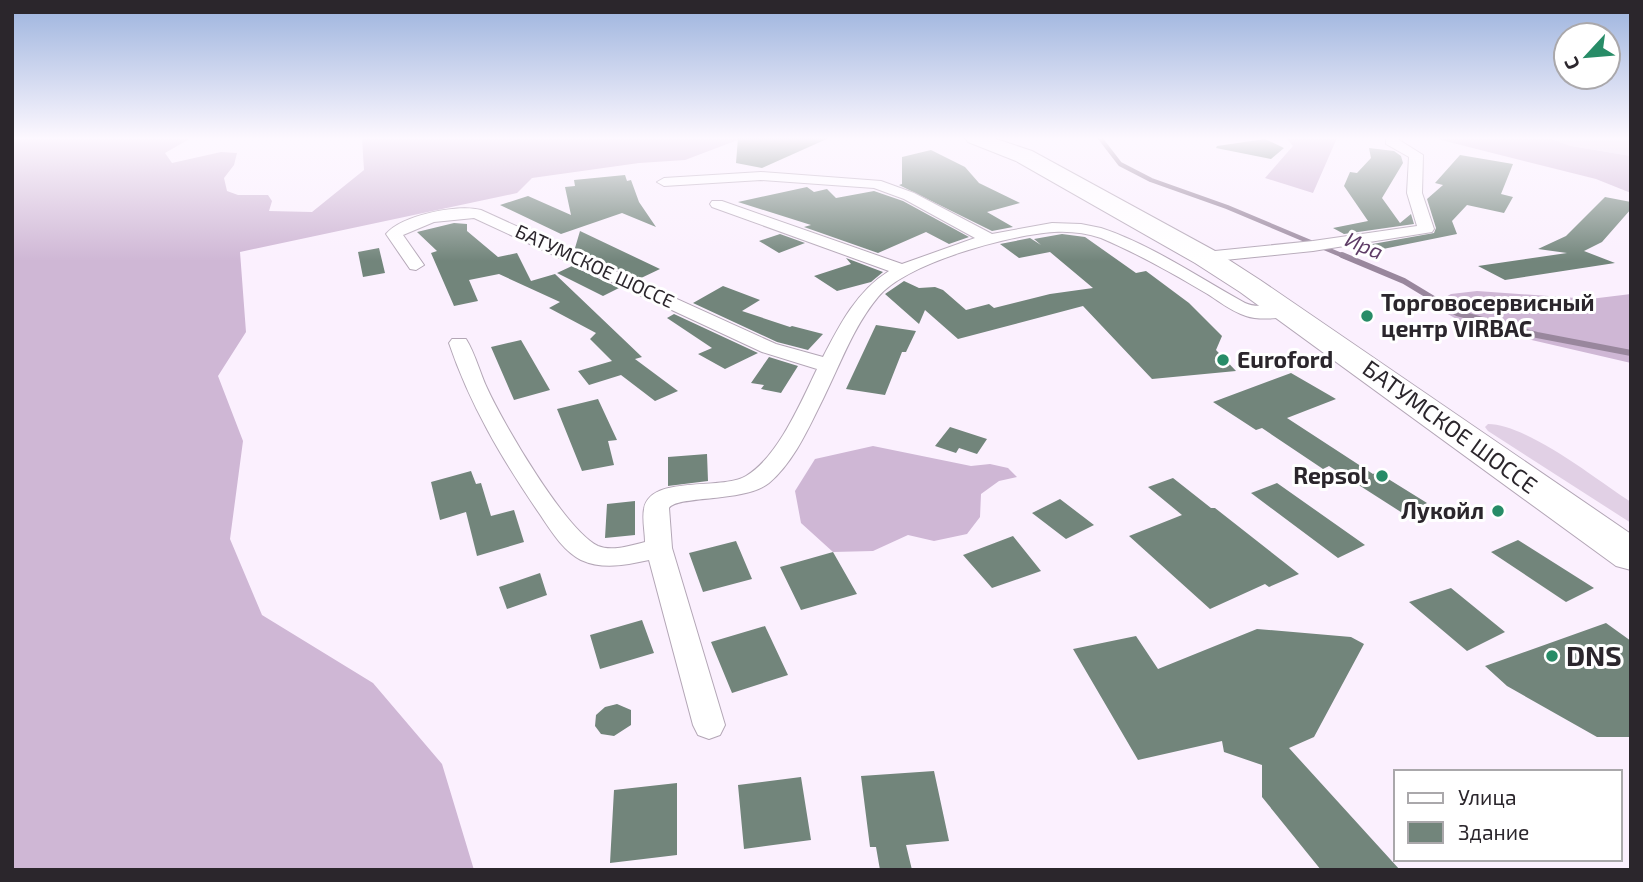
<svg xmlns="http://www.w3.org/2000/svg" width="1643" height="882" viewBox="0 0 1643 882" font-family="'Exo 2',sans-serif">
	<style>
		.green { fill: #e1d0e5 }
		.forest { fill: #cfb7d5 }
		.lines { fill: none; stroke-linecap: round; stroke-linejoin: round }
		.stream-far1 { stroke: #99879d; stroke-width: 4.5 }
		.stream { stroke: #99879d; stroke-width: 6 }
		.building { fill: #72857b }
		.minor-casing { stroke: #b3a6b6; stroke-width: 2 }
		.trunk-casing { stroke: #b3a6b6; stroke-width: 2 }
		.minor { fill: #fff; fill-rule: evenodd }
		.trunk { fill: #fff; fill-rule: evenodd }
		.poi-dot { fill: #278c67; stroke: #fff; stroke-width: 2.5 }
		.labels { text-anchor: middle; stroke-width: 6; stroke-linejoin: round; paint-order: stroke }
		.far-street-label { font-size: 19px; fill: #2b262c; stroke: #fff }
		.far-water-label { font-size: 21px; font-style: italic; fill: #5e3c66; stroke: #fff }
		.poi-label { font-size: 23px; font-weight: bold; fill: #2b262c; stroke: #fff; text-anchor: start }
		.street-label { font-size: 23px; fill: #2b262c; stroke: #fff }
		.near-poi-label { font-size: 28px; font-weight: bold; fill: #2b262c; stroke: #fff; text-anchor: start }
	</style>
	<rect width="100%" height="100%" fill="#fbf0fe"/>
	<path class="green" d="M1548,138H1631V156L1571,146Z
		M1488,424C1527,424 1597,480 1631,502V523L1488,431L1485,427Z"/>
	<path class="forest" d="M12,138H191L165,153L172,163L221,152L237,153L234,165L224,178L227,191L238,195H268L272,201L269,211L312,212L364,170L362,138H743L685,160L639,163L532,178L517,193L240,252L246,332L218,376L243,441L230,539L262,615L373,683L442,764L474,870H12Z
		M1286,138H1337L1313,193L1265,178L1293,146Z
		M1433,138H1548L1571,146L1631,156V193L1596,179Z
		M1477,291L1590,299L1631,294V363L1467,325L1432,305L1451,294Z
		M873,446L971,466L990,464L1008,468L1017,477L999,481L981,494L980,517L967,534L934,541L908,535L873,551L833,552L801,523L795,491L815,459Z"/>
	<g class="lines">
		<path class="stream-far1" d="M1100,138L1120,164L1151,180L1227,207L1346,257"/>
		<path class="stream" d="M1342,255L1404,281L1457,313L1537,335L1631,353"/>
	</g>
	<path class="building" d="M738,138H829L762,168L736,163Z
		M1265,139L1284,148L1271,159L1216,148L1217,146Z
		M1369,148L1394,151L1401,156L1403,163L1382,198L1400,223L1411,214L1414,224L1344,234L1333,228L1368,221L1344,186L1350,172L1357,173L1371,158Z
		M931,150L965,167L979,183L1020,203L987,212L1013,227L992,231L899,185L902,184V157Z
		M1460,155L1513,164L1501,194L1513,197L1504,213L1467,205L1452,221L1457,234L1378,250L1367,245L1434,233L1436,228L1427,199L1443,185L1435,183Z
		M625,175L627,181L631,180L639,202L656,227L622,213L561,234L500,205L528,196L571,215L565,187L575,186L574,180Z
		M807,187L814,192L827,189L836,198L874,191L903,201L969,237L949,244L926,232L878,253L804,227L811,225L738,202Z
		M1605,197L1631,202V209L1602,242L1584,251L1615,263L1505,280L1478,266L1567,253L1538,249L1566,236Z
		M454,223L467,224V231L498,257L517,253L531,281L555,274L642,357L635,359L678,391L655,401L621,375L589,385L578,371L612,361L590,339L596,333L549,308L560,302L499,274L469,280L478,301L454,306L431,253L437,251L417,232Z
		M580,231L660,269L639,279L591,257L575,248Z
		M780,234L805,243L779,253L759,241Z
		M1062,234L1085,237L1136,273L1146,271L1189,303L1222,336L1216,350L1236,371L1152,379L1083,306L958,339L925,310L919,324L885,294L904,281L919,288L935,287L943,290L966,310L989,304L994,308L1050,294L1093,288L1050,252L1019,258L1000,244L1030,238L1041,245L1034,239Z
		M379,248L385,273L363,277L358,252Z
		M846,258L883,272L871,282L837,291L814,276L851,264Z
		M572,266L619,288L603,296L557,273Z
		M723,286L760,300L742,311L790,327L792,326L823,334L808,350L777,342L693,303Z
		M674,314L758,353L725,369L698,354L712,348L667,318Z
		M876,325L916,331L906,352H902L885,395L846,389Z
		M521,340L550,390L514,400L491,347Z
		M769,357L798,366L781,393L761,389L764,385L751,383Z
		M1291,373L1336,399L1287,418L1373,474L1377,472L1427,503L1404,514L1329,466L1323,469L1262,428L1256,430L1213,402Z
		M598,399L617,440L608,441L614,465L582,471L557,409Z
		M950,427L987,439L977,454L959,448L956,453L935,446Z
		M707,454L708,481L668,486V457Z
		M471,471L476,484L481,483L491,516L514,510L524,542L477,556L466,512L440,520L431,482Z
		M1173,478L1211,508H1215L1299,574L1269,587L1265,584L1210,609L1129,536L1182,515L1148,487Z
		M1277,483L1365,545L1338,558L1251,493Z
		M1060,499L1094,525L1066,539L1032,513Z
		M635,501V535L605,538L607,504Z
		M1013,536L1041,571L992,588L963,555Z
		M1518,540L1594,588L1566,602L1491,552Z
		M736,541L752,579L703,592L689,553Z
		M833,552L857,594L801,610L780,567Z
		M540,573L547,595L507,609L499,587Z
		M1451,588L1505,632L1467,651L1409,602Z
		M642,620L654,653L600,669L590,635Z
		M1606,623L1631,641V737H1597L1507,686L1485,666Z
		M765,626L788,675L732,693L711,642Z
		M1257,629L1351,637L1364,644L1314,737L1289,748L1400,870H1321L1262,797V765L1224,752L1222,741L1138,760L1073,649L1136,636L1158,669Z
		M617,704L631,710V725L614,736L601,734L595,726L596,715L605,707Z
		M934,771L949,841L906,845L912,870H880L876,847H870L861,776Z
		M801,777L811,840L744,849L738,785Z
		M677,783V855L610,863L614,790Z"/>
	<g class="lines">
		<g class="minor-casing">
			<path id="minor" d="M1386,138H1396L1423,155L1422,193L1434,229L1432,232L1313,251L1205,262L1197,257L1205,252L1313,241L1417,226L1407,193L1409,157L1386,144Z
				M761,172L881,181L914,193L992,234L1052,223L1081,224L1101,228C1152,245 1198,277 1245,303C1260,311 1285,298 1296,311C1289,320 1257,320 1246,316C1230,311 1218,300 1204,292C1174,274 1134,252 1101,238C1086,233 1070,231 1054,232C1009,235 906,263 878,297C853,327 840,365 823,399C809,427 794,462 769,483C744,503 679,495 669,508L672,548L725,725L720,735L709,739L698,735L693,725L649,560C626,565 603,570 581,560C562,550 550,529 539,513C502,459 470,405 449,343L452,339H466C475,353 480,373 487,388C503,423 565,530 598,546C612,552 632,545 645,542C645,532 642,519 644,509C650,474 721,491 746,476C778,457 801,402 817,369L762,352L474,218L434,222L403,235L424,265L416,270L410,269L386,234C402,215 458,204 481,210L776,344L823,357C840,324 857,291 889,271L712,207L710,204L712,201H722L902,264L975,238L904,199L874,188L761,180L664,186L657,182L664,178Z"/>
		</g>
		<g class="trunk-casing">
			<path id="trunk" d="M965,138H993L1032,151L1215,251L1260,280L1631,534V570L1616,566L1240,292L1195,263L1016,161L968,142Z"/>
		</g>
		<use href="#minor" class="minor"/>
		<use href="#trunk" class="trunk"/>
	</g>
	<linearGradient id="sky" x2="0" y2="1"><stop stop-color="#9bb2dd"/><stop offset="0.53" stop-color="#fdf8ff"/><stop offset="1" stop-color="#fdf8ff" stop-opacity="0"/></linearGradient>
	<rect width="1643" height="261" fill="url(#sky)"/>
	<g class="poi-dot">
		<circle cx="1367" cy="316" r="7"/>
		<circle cx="1223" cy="360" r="7"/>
		<circle cx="1382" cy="476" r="7"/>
		<circle cx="1498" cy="511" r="7"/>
		<circle cx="1552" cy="656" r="7"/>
	</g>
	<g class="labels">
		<g class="far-street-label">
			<text transform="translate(595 266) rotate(25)" y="7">БАТУМСКОЕ ШОССЕ</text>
		</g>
		<g class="far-water-label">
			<text transform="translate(1364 246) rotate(23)" y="7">Ира</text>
		</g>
		<g class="poi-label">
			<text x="1381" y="311">Торговосервисный<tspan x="1381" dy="26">центр VIRBAC</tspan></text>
			<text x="1237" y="368">Euroford</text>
			<text x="1368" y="484" text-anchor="end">Repsol</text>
			<text x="1484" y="519" text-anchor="end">Лукойл</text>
		</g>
		<g class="street-label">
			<text transform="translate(1450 427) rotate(36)" y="8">БАТУМСКОЕ ШОССЕ</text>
		</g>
		<g class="near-poi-label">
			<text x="1566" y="666">DNS</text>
		</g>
	</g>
	<rect width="1643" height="882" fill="none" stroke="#2b262c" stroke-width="28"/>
	<rect x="1394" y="770" width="228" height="91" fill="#ffffff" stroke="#aaa8ab" stroke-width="2"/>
	<rect x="1408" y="793" width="35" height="10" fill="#ffffff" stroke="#aaa8ab" stroke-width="2"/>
	<text x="1458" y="805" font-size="21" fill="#2b262c">Улица</text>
	<rect x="1408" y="822" width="35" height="21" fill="#72857b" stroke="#aaa8ab" stroke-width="2"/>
	<text x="1458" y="840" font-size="21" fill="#2b262c">Здание</text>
	<g transform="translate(1587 56) rotate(244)"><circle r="33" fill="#ffffff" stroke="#aaa8ab" stroke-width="2"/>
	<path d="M0-5L12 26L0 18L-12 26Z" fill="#278c67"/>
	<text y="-10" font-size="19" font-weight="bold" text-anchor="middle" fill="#2b262c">С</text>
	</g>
</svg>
